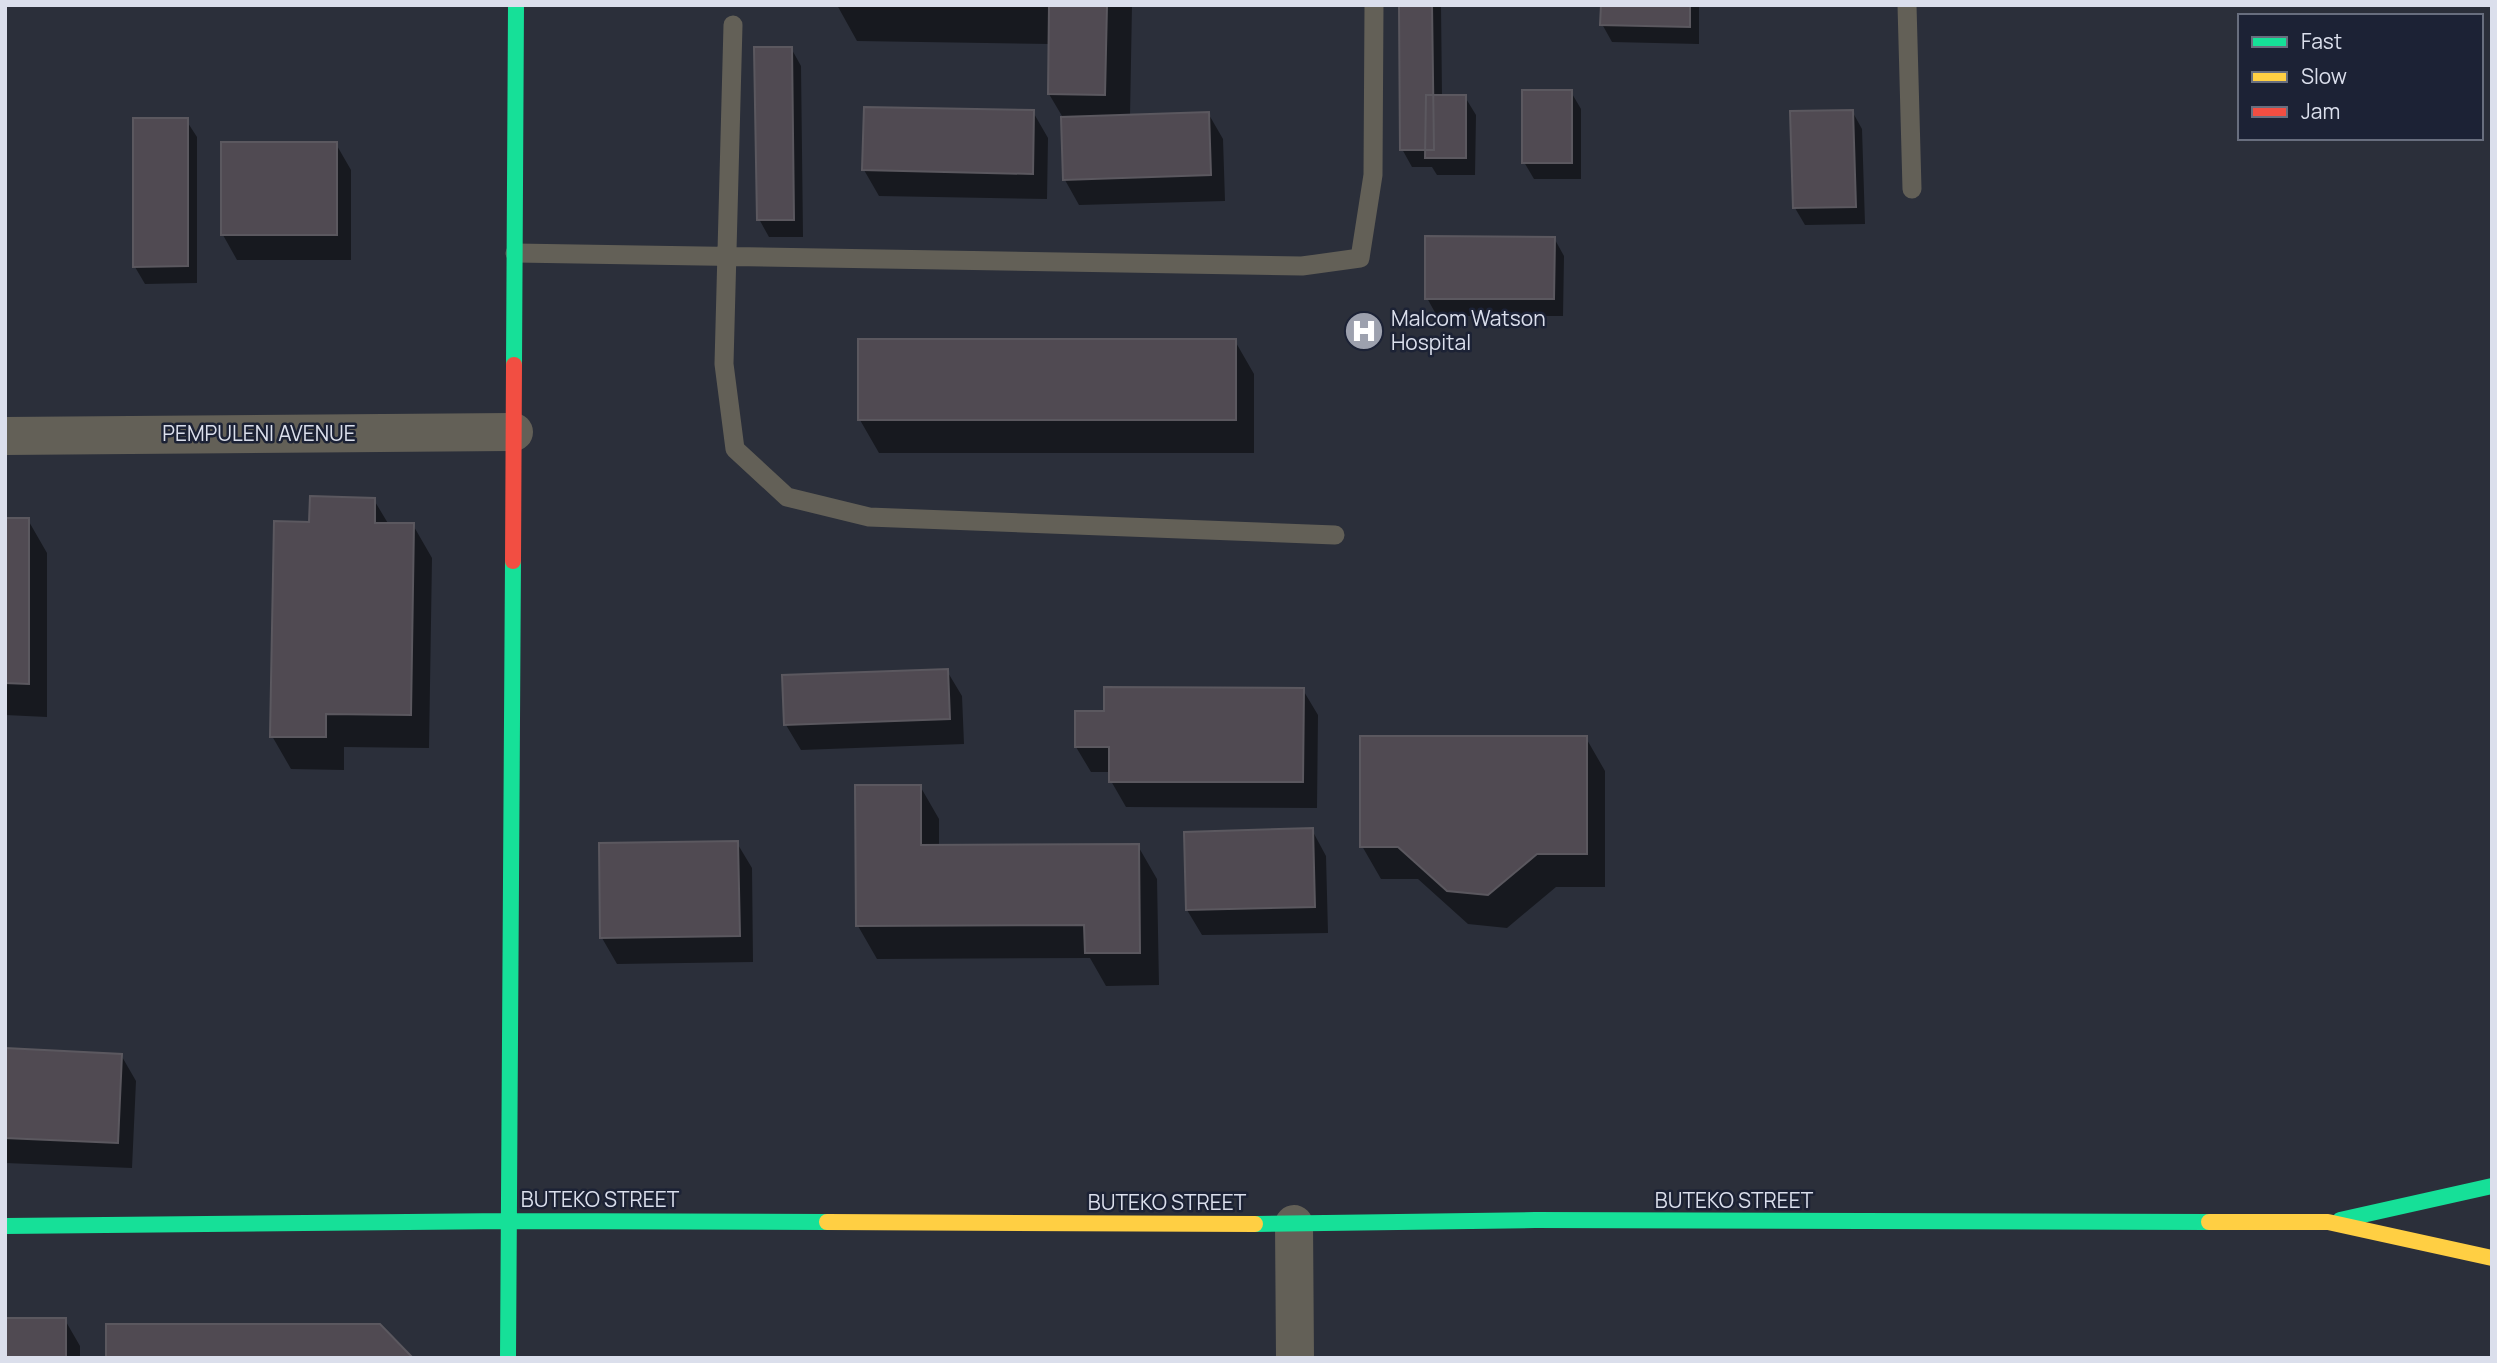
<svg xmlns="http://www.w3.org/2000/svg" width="2497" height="1363" viewBox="0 0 2497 1363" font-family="Manrope,sans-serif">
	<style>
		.shadow { fill: #0007 }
		.building { fill: #504a52; stroke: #5b585f; stroke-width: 2 }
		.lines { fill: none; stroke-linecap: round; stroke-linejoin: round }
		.lane { stroke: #636057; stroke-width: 19 }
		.street { stroke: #636057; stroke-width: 38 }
		.fast { stroke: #16e098; stroke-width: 16 }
		.slow { stroke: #ffcf43; stroke-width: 16 }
		.jam { stroke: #f24e42; stroke-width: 16 }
		.labels { text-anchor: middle; stroke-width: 5; stroke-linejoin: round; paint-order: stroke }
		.poi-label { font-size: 21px; fill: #dbdfec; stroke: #1c2235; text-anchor: start }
		.street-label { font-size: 21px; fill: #dbdfec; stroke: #1c2235 }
	</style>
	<rect width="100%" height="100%" fill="#2b2f3a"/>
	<path class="shadow" d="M837,5H1132L1130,116L1208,113L1223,139L1225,201L1079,205L1065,180L1062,116L1049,94L1050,44L857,41Z
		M1400,5H1441L1442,97H1465L1476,115L1475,175H1437L1432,167H1412L1402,149Z
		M1603,5H1699V44L1612,42L1602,24Z
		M791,48L801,66L803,237H769L759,219Z
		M1571,92L1581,109V179H1534L1524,162Z
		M1852,111L1862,129L1865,224L1805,225L1795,208Z
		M1033,112L1048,138L1047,199L879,196L864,170Z
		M186,120L197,137V283L145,284L135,267Z
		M336,144L351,170V260H237L223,235Z
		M1554,238L1564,256L1563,316H1437L1427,298Z
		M1235,341L1254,374V453H879L860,420Z
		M374,500L389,525H413L432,558L429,748L344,747V770L291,769L272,736L311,524Z
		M5,520H28L47,553V717L5,715Z
		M947,671L962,696L964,744L801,750L786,725Z
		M1303,690L1318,715L1317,808L1126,807L1111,781V772H1091L1076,747L1105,713Z
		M1586,738L1605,771V887H1556L1507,928L1468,924L1418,879H1381L1362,846Z
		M920,786L939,819V847L1138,846L1157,879L1159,985L1106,986L1090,958L877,959L858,926Z
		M1312,830L1326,856L1328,933L1202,935L1187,910Z
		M737,843L752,868L753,962L617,964L602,938Z
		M5,1050L121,1055L136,1081L132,1168L5,1163Z
		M65,1320L80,1346V1358H5Z"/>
	<path class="building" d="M1049,5H1107L1105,95L1048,94Z
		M1399,5H1432L1434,150H1400Z
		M1601,5H1690V27L1600,25Z
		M754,47H792L794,220H757Z
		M1522,90H1572V163H1522Z
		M1426,95H1466V158H1425Z
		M864,107L1034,110L1033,174L862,170Z
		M1853,110L1856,207L1793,208L1790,111Z
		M1209,112L1211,175L1063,180L1061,117Z
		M133,118H188V266L133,267Z
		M221,142H337V235H221Z
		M1425,236L1555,237L1554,299H1425Z
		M858,339H1236V420H858Z
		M310,496L375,498V523H414L411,715L326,714V737H270L274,521L309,522Z
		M5,518H29V684L5,683Z
		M948,669L950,719L784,725L782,675Z
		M1104,687L1304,688L1303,782H1109V747H1075V711H1104Z
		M1360,736H1587V854H1537L1488,895L1447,891L1398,847H1360Z
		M855,785H921V845L1139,844L1140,953H1085L1084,925L856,926Z
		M1313,828L1315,907L1186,910L1184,832Z
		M738,841L740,936L600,938L599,843Z
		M5,1048L122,1054L118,1143L5,1138Z
		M5,1318H66V1358H5Z
		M106,1324H380L413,1358H106Z"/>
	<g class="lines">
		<path class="lane" d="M1907,5L1912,189
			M733,25L724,364L735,449L787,497L869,517L1335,535
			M515,253L1302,266L1360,258L1373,175L1374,5"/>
		<path class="street" d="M5,436L514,432
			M1294,1224L1295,1358"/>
		<path class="fast" d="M514,365L516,5
			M2340,1220L2492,1186
			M1255,1224L1535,1220L2209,1222
			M5,1226L509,1221L827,1222
			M508,1358L513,561"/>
		<path class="slow" d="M827,1222L1255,1224
			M2209,1222H2328L2492,1258"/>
		<path class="jam" d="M513,561L514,365"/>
	</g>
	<defs>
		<g id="hospital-disc" transform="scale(2.0125)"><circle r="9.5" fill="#9da1ae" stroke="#1c2235"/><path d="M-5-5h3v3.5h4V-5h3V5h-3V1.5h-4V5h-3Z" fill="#fff"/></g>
	</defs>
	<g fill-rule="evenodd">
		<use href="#hospital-disc" x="1364" y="331"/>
	</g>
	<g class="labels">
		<g class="poi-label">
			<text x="1391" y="326">Malcom Watson<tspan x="1391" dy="24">Hospital</tspan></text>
		</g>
		<g class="street-label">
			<text x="259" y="441">PEMPULENI AVENUE</text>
			<text x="600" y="1207">BUTEKO STREET</text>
			<text x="1734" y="1208">BUTEKO STREET</text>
			<text x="1167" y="1210">BUTEKO STREET</text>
		</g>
	</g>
	<rect width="2497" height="1363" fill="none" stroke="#dbdfec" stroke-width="14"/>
	<rect x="2238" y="14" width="245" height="126" fill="#1c2235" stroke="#686e7e" stroke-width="2"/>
	<rect x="2252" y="37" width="35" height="10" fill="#16e098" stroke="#686e7e" stroke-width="2"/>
	<text x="2301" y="49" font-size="21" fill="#dbdfec">Fast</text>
	<rect x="2252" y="72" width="35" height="10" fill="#ffcf43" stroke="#686e7e" stroke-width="2"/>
	<text x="2301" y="84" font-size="21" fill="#dbdfec">Slow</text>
	<rect x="2252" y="107" width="35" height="10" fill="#f24e42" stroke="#686e7e" stroke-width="2"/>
	<text x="2301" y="119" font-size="21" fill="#dbdfec">Jam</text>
</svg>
